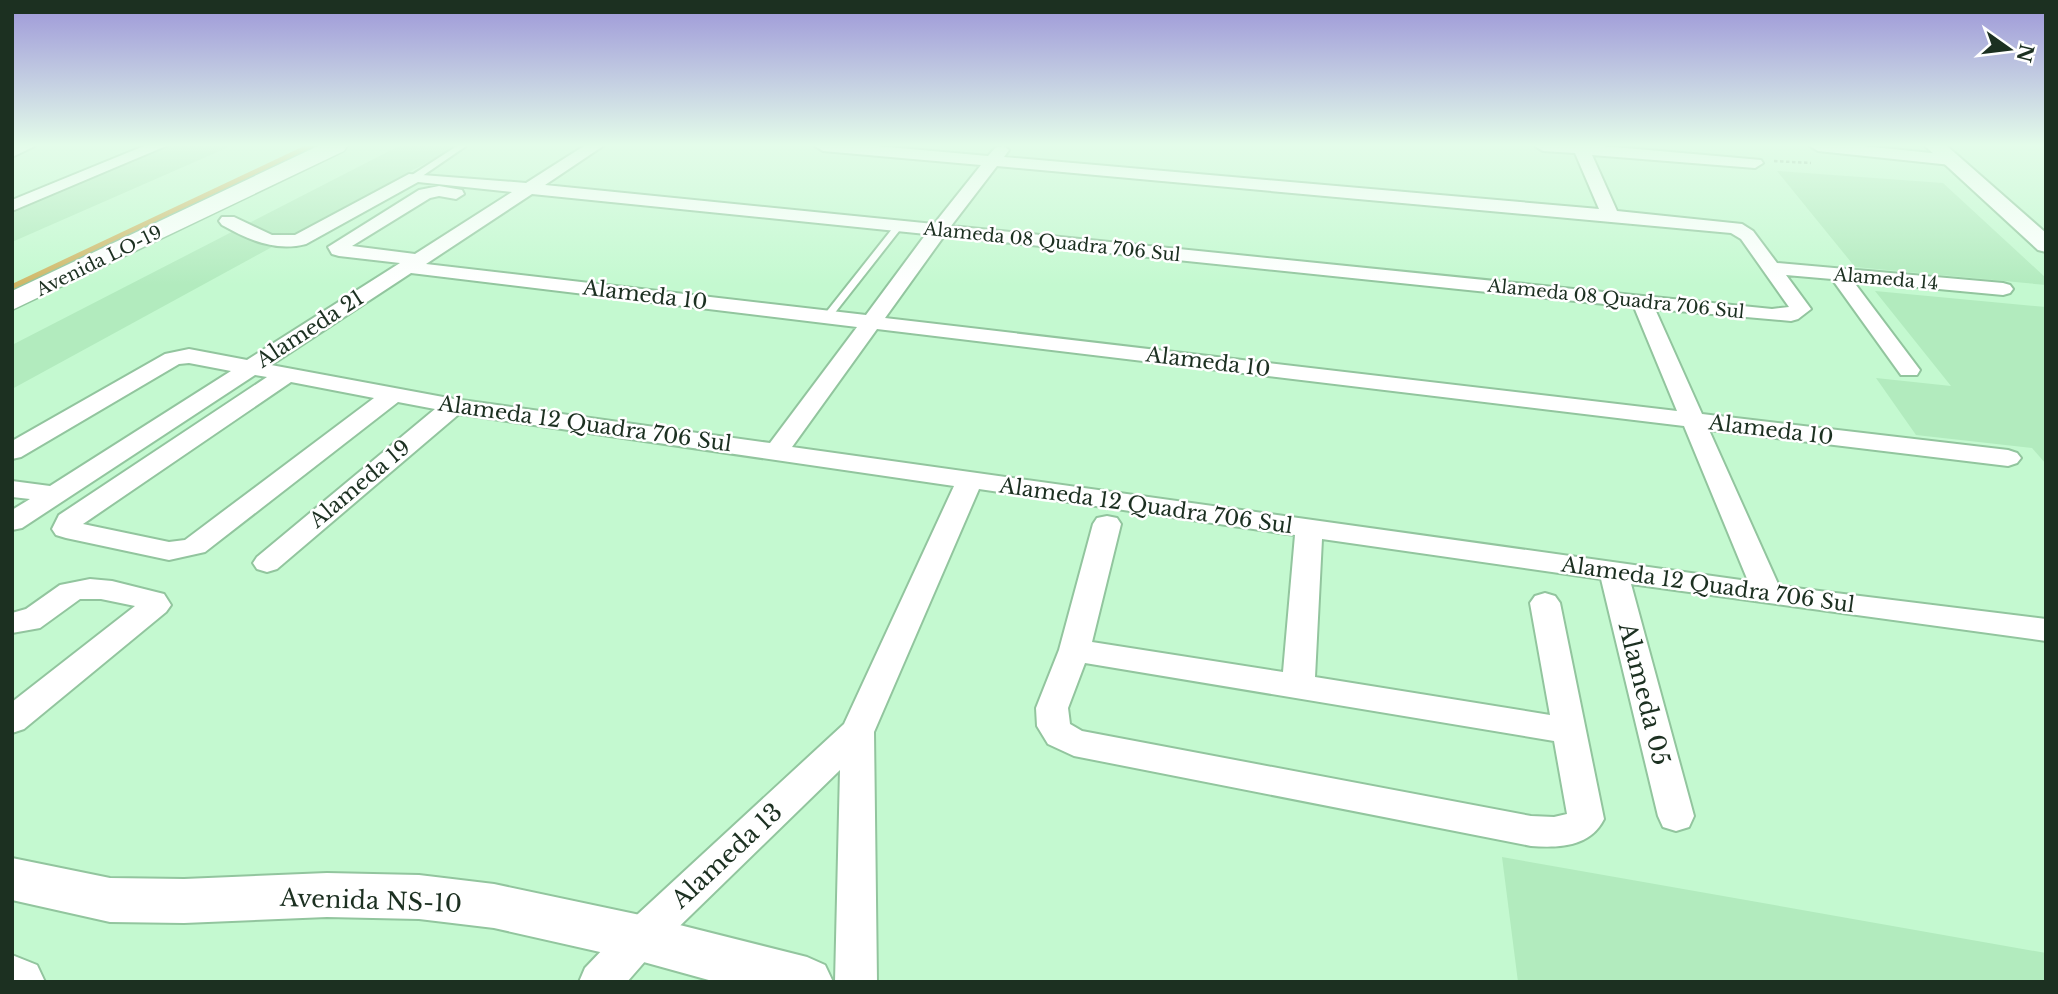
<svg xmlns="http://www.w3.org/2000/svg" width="2058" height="994" viewBox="0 0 2058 994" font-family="'Libre Baskerville',serif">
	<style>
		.built { fill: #b2ebbe }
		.green { fill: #d1b767 }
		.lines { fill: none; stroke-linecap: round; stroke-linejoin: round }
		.service-casing { stroke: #92c59e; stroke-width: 4 }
		.minor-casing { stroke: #92c59e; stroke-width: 4 }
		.tertiary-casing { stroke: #92c59e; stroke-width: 4 }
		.secondary-casing { stroke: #92c59e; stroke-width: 3 }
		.path { stroke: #83ab8c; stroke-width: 2.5; stroke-dasharray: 3.5 2.5; stroke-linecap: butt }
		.service { fill: #fff; fill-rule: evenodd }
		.minor { fill: #fff; fill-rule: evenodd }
		.tertiary { fill: #fff; fill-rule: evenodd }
		.secondary { fill: #fff; fill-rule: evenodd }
		.labels { text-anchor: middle; stroke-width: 5; stroke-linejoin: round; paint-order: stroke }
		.far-street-label { font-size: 18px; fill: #1c3021; stroke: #fff }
		.street-label { font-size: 21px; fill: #1c3021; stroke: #fff }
		.near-street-label { font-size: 24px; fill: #1c3021; stroke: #fff }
	</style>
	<rect width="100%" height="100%" fill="#c4f9d0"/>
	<path class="built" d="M167,146H231L12,242V211Z
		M399,146H457L12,389V345Z
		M1777,171L1943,183L2046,278V285L1855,267Z
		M1875,291L2046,307V464L2032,448L1916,435L1876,378L1951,386Z
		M1502,857L2046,953V982H1518Z"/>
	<path class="green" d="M304,146H318L12,291V284Z"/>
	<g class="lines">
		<g class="service-casing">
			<path id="service" d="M457,146H466L418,179H412V175Z
				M896,224L903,226L830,319H824V315Z"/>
		</g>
		<g class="minor-casing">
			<path id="minor" d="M12,146H35L12,157Z
				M144,146H166L12,211V200Z
				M584,146H603L545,185L934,224L981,165L823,151L815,146H877L988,156L996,147L1004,146L1009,150L1004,157L1599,209L1575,153L1543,151L1535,146H1603L1761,160L1763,163L1755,168L1592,155L1617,211L1742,224L1753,231L1777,263L2003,283L2010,285L2013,289L2010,293L2003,295L1853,281L1920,370L1917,375H1901L1832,279L1786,275L1811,309L1798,319L1791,321L1655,309L1702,414L2008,450L2017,453L2021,458L2017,463L2008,466L1709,430L1779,586L2046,619V641L1631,584L1694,816L1689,827L1676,831L1663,827L1658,816L1601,579L1322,539L1315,677L1550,715L1530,603L1535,596L1545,593L1555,596L1560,603L1604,819C1590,847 1559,848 1531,846L1074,756L1048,744L1037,726L1036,708L1059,650L1093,524L1097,518L1107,516L1117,518L1121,524L1092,642L1283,672L1295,535L979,489L874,732L877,982H835L840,770L654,951L627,982H579L585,968L626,925L844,724L954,486L459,414L277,569L267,572L257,569L253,563L257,557L435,409L398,402L205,552L169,560L66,538L56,535L52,529L59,515L267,377L255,375L22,528L12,530V510L30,499L12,497V481L50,486L231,371L189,363L179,364L21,457L12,459V441L165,354L189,349L247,360L400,263L339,256L332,254L328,247L419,190L439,186L462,190L464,194L456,199L439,196L430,198L352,246L415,254L512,192L418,182L306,244C275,252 249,240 222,225L219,221L222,217H234L272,235H295L409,174L526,183ZM997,166L1731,233L1741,239L1789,307L1772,309L951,226ZM532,194L926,234L866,315L426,264ZM944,236L1634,307L1677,411L885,318ZM411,273L857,327L770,443L454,399L271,365ZM877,329L1684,426L1748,581L792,447ZM291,382L374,398L185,540L169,542L83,524ZM1085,663L1554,741L1567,814L1554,817L1531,816L1082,731L1070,724L1068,708Z
				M1810,146H1863L1951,155L1959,160L1951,165L1818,151Z
				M90,579L112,581L164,594L171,605L166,612L24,729L12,733V702L135,606L101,599H80L40,628L12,633V613L26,609L60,585Z"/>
		</g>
		<g class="tertiary-casing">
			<path id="tertiary" d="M1925,146H1947L2046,233V252L2038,250Z
				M12,858L110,878L184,879L327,873L419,875L494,884L640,915L807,957L825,965L833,982H716L640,961L494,928L419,919L327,917L184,923L110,922L12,900Z
				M12,955L37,965L45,982H12Z"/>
		</g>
		<g class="secondary-casing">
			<path id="secondary" d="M318,146H347L344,151L12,310V291Z"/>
		</g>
		<path class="path" d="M1774,161L1811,163"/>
		<use href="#service" class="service"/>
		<use href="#minor" class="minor"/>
		<use href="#tertiary" class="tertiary"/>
		<use href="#secondary" class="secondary"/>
	</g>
	<linearGradient id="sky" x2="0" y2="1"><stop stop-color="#9c96d8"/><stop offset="0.51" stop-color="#e4fcea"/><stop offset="1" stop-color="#e4fcea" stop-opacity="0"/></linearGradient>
	<rect width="2058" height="285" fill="url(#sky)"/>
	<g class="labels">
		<g class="far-street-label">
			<text transform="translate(1052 242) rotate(6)" y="6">Alameda 08 Quadra 706 Sul</text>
			<text transform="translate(99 261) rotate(-26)" y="6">Avenida LO-19</text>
			<text transform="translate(1886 279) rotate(5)" y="6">Alameda 14</text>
			<text transform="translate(1616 299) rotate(6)" y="6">Alameda 08 Quadra 706 Sul</text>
		</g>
		<g class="street-label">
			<text transform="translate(645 295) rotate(7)" y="7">Alameda 10</text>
			<text transform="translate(310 329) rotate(-33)" y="7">Alameda 21</text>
			<text transform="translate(1208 362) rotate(7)" y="7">Alameda 10</text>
			<text transform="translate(585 424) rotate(8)" y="7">Alameda 12 Quadra 706 Sul</text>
			<text transform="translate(1771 430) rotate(7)" y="7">Alameda 10</text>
			<text transform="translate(360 484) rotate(-40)" y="7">Alameda 19</text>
			<text transform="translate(1146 506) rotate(8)" y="7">Alameda 12 Quadra 706 Sul</text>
			<text transform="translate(1708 585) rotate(8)" y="7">Alameda 12 Quadra 706 Sul</text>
		</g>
		<g class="near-street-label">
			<text transform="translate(1644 694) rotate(76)" y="8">Alameda 05</text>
			<text transform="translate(727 856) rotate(-43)" y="8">Alameda 13</text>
			<text transform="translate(371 901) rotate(2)" y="8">Avenida NS-10</text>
		</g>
	</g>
	<rect width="2058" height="994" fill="none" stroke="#1c3021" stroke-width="28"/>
	<g transform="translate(2009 49) rotate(104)" stroke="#ffffff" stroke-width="5" paint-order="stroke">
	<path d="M0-5L12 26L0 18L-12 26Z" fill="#1c3021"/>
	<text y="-10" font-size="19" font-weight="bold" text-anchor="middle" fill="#1c3021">N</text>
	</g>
</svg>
